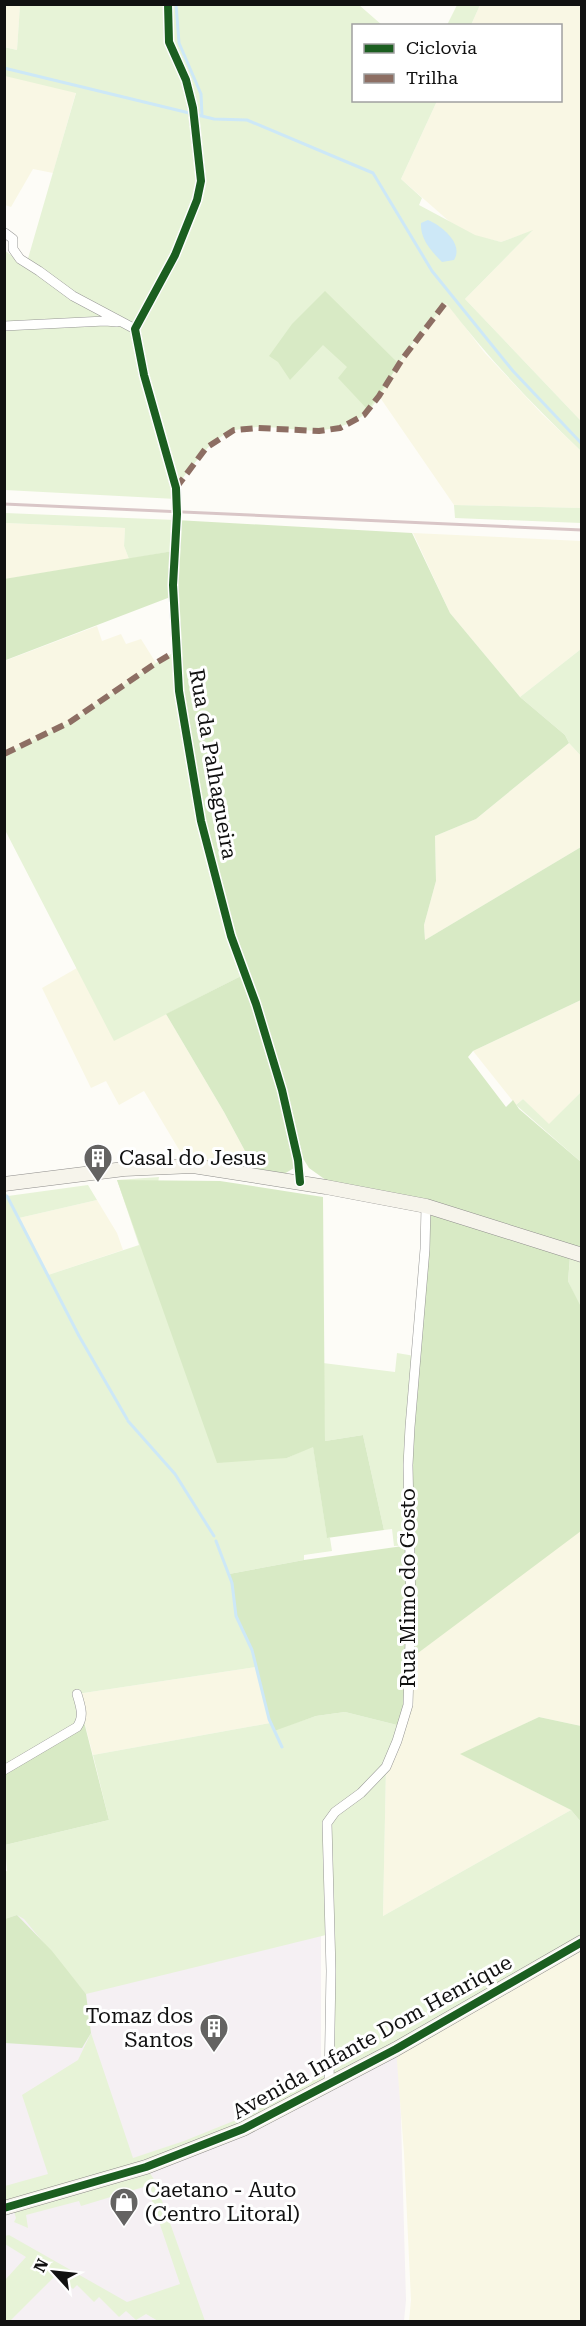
<svg xmlns="http://www.w3.org/2000/svg" width="586" height="2326" viewBox="0 0 586 2326" font-family="'Roboto Serif',serif">
	<style>
		.industrial { fill: #f5f0f3 }
		.farmland { fill: #f9f7e4 }
		.green { fill: #e7f3d7 }
		.forest { fill: #d8eac5 }
		.water { fill: #cde8f7 }
		.lines { fill: none; stroke-linecap: round; stroke-linejoin: round }
		.stream { stroke: #cde8f7; stroke-width: 3 }
		.street-casing { stroke: #979795; stroke-width: 10 }
		.secondary-casing { stroke: #8e8d8b; stroke-width: 15 }
		.street { stroke: #fffffe; stroke-width: 9 }
		.secondary { stroke: #f6f4eb; stroke-width: 14 }
		.rail { stroke: #d9c6c7; stroke-width: 3 }
		.quiet { stroke: #8d6e63; stroke-width: 6; stroke-dasharray: 12 6; stroke-linecap: butt }
		.cycleway-casing { stroke: #fff; stroke-width: 11 }
		.cycleway { stroke: #1b5e20; stroke-width: 8 }
		.labels { text-anchor: middle; stroke-width: 6; stroke-linejoin: round; paint-order: stroke }
		.street-label { font-size: 21px; fill: #111; stroke: #fff }
		.poi-label { font-size: 21px; fill: #111; stroke: #fff; text-anchor: start }
	</style>
	<rect width="100%" height="100%" fill="#fdfcf7"/>
	<path class="industrial" d="M321,1796V2091L399,2047L406,2300L404,2321H5L4,1872Z"/>
	<path class="farmland" d="M4,5H20L17,50L5,47Z
		M480,5H581V421L465,299L532,231L501,242L475,236L450,222L401,179L437,101L560,100V26L471,25Z
		M4,68L78,85L53,173L33,169L11,207L5,205Z
		M446,302L484,352L542,414L581,451V508L454,505L379,396L403,358Z
		M5,523L125,528L124,546L129,559L5,579Z
		M413,533L581,541V649L520,697L450,613Z
		M97,626L102,641L121,634L126,644L141,639L156,663L70,722L5,754L4,656L7,660Z
		M569,743L581,756V847L425,940L424,925L436,881L435,836L476,819Z
		M77,968L114,1040L166,1014L224,1112L245,1151L248,1167L184,1158L144,1091L119,1105L106,1081L91,1088L42,988Z
		M581,1000V1087L580,1093L549,1125L523,1099L516,1105L473,1051Z
		M97,1200L117,1233L123,1250L48,1275L19,1218Z
		M581,1527V1726L539,1717L461,1754L571,1810L383,1916L386,1767L410,1659Z
		M256,1667L270,1723L93,1755L77,1694Z
		M581,1942V2321H409L411,2300L404,2153L396,2049Z"/>
	<path class="green" d="M20,5H359L382,25L354,26V100L437,101L401,179L422,198L419,205L475,235L501,242L533,230L465,299L581,421V451C531,403 488,358 446,303C432,321 416,338 403,357C391,374 378,406 361,417C315,445 281,419 236,430C219,434 204,451 194,464C185,476 175,484 176,499L5,490V326L118,322L27,262L76,93L5,76L4,47L17,50Z
		M457,5H480L471,25H447Z
		M4,250L65,294L106,318L5,323Z
		M454,505L581,508V523L455,518Z
		M5,513L176,520L173,551L129,559L124,546L125,528L5,523Z
		M581,649V756L569,743L565,735L520,697Z
		M176,651L201,821L245,974L114,1041L5,830V754L70,722L156,663Z
		M581,1087V1162L516,1105L523,1099L549,1124L580,1093Z
		M159,1177L158,1183L287,1458L313,1446L327,1537L330,1538L332,1551L304,1555V1560L229,1574L236,1616L252,1650L256,1667L77,1694L81,1722L5,1770V1192L8,1196L88,1185L97,1200L19,1218L48,1275L139,1245L117,1180Z
		M570,1257L581,1260V1309L568,1281Z
		M397,1353L415,1356L410,1545L394,1546L392,1529L384,1530L363,1435L325,1441L323,1363L395,1372Z
		M345,1712L401,1726L386,1767L383,1916L571,1810L581,1822V1941L329,2085L146,2167L155,2181L205,2321H158L146,2314L136,2320L126,2311L119,2317L99,2297L94,2302L77,2285L73,2289L57,2274L10,2321H5V2280L26,2257L5,2244V2236L9,2235L127,2302L180,2284L147,2186L81,2206L79,2201L26,2215L28,2228L14,2222L16,2218L12,2206L5,2208V2186L48,2174L22,2095L78,2060L91,2033L133,2158L184,2141L241,2118L330,2072V1934L86,1994L24,1919L17,1915L5,1919L4,1872L7,1871L5,1845L109,1820L93,1755L270,1723L274,1730L316,1716Z"/>
	<path class="forest" d="M325,291L399,364L368,410L338,378L347,367L323,345L290,380L278,362L269,356L292,324Z
		M176,520L412,533L450,613L520,697L565,735L569,743L476,819L435,836L436,881L424,925L425,940L581,847V1000L473,1051L468,1057L506,1107L513,1100L519,1109L581,1162V1249L330,1183L309,1168L304,1160L296,1161L294,1168L284,1174L248,1167L245,1151L224,1112L166,1014L245,974L252,990L201,821L179,691L173,596L6,660L4,656V579L173,551Z
		M117,1180L220,1181L323,1197L325,1441L363,1435L384,1530L327,1538L313,1447L287,1458L217,1463Z
		M424,1210L570,1257L568,1281L582,1309L581,1531L410,1659L401,1726L345,1712L316,1716L274,1731L269,1719L252,1650L236,1616L229,1574L304,1560L410,1545L408,1465Z
		M82,1714L109,1820L5,1845V1770L77,1727Z
		M539,1717L581,1726V1822L571,1810L460,1754Z
		M17,1915L52,1951L86,1994L91,2033L82,2048L5,2043V1919Z"/>
	<path class="water" d="M428,220C442,226 464,244 454,260L442,262C431,251 420,239 421,223Z"/>
	<g class="lines">
		<path class="stream" d="M176,4L179,43L201,94L202,116
			M4,68L214,119L247,120L373,173L432,271L513,371L582,444
			M7,1196L79,1336L127,1419
			M128,1421L175,1474L214,1536
			M216,1541L232,1583L236,1616L252,1650L269,1719L282,1747"/>
		<g class="street-casing">
			<path id="street" d="M168,4L169,42L186,80L193,108L201,181L197,200L175,255L135,329L144,375L176,488L177,514L173,585L179,691L201,821L231,936L256,1004L282,1090L298,1160L300,1182
				M5,233L13,239V249L20,259L39,271L73,296L135,329
				M4,326L105,321L117,322
				M4,1770L77,1727C85,1716 80,1705 77,1694
				M329,2085L331,1971L327,1823L335,1812L361,1793L386,1767L397,1741L408,1705L411,1608L408,1465L410,1427L425,1249L426,1206"/>
		</g>
		<g class="secondary-casing">
			<path id="secondary" d="M4,1184L124,1169L193,1166L326,1187L426,1206L582,1255
				M4,2208L146,2167L243,2129L396,2049L582,1942"/>
		</g>
		<use href="#street" class="street"/>
		<use href="#secondary" class="secondary"/>
		<path class="rail" d="M4,504L582,530"/>
		<path class="quiet" d="M176,488L206,448L234,430L258,428L319,431L340,428L364,415L379,396L403,358L446,302
			M4,754L70,722L156,663L176,651"/>
		<g class="cycleway-casing">
			<path id="cycleway" d="M168,4L169,42L186,80L193,108L201,181L197,200L175,255L135,329L144,375L176,488L177,514L173,585L179,691L201,821L231,936L256,1004L282,1090L298,1160L300,1182
				M4,2208L146,2167L243,2129L396,2049L582,1942"/>
		</g>
		<use href="#cycleway" class="cycleway"/>
	</g>
	<defs>
		<g id="building-pin" transform="scale(1.5)"><path d="M0 17L-7.5 6A9.5 9.5 0 1 1 7.5 6Z" fill="#646362" stroke="#fff"/><path d="M-4-6H4V6H1V3H-1V6H-4ZM-2.5-4.3h1.7v1.8h-1.7ZM.8-4.3h1.7v1.8H.8ZM-2.5-1h1.7V.8h-1.7ZM.8-1h1.7V.8H.8Z" fill="#fff"/></g>
		<g id="shop-pin" transform="scale(1.5)"><path d="M0 17L-7.5 6A9.5 9.5 0 1 1 7.5 6Z" fill="#646362" stroke="#fff"/><path d="M-5-2.5h2.3a2.7 3.5 0 0 1 5.4 0H5L5.5 6h-11ZM-1.5-2.5h3a1.5 2.3 0 0 0-3 0Z" fill="#fff"/></g>
	</defs>
	<g fill-rule="evenodd">
		<use href="#building-pin" x="98" y="1158"/>
		<use href="#building-pin" x="214" y="2028"/>
		<use href="#shop-pin" x="124" y="2202"/>
	</g>
	<g class="labels">
		<g class="street-label">
			<text transform="translate(213 764) rotate(80)" y="7">Rua da Palhagueira</text>
			<text transform="translate(408 1588) rotate(-90)" y="7">Rua Mimo do Gosto</text>
			<text transform="translate(372 2037) rotate(-29)" y="7">Avenida Infante Dom Henrique</text>
		</g>
		<g class="poi-label">
			<text x="119" y="1165">Casal do Jesus</text>
			<text x="193" y="2023" text-anchor="end">Tomaz dos<tspan x="193" dy="24">Santos</tspan></text>
			<text x="145" y="2197">Caetano - Auto<tspan x="145" dy="24">(Centro Litoral)</tspan></text>
		</g>
	</g>
	<rect width="586" height="2326" fill="none" stroke="#111111" stroke-width="12"/>
	<rect x="352" y="24" width="210" height="78" fill="#ffffff" stroke="#a0a0a0" stroke-width="1.5"/>
	<rect x="364" y="44" width="30" height="9" fill="#1b5e20" stroke="#a0a0a0" stroke-width="1.5"/>
	<text x="406" y="54" font-size="18" fill="#111111">Ciclovia</text>
	<rect x="364" y="74" width="30" height="9" fill="#8d6e63" stroke="#a0a0a0" stroke-width="1.5"/>
	<text x="406" y="84" font-size="18" fill="#111111">Trilha</text>
	<g transform="translate(54 2272) rotate(297)" stroke="#ffffff" stroke-width="4.5" paint-order="stroke">
	<path d="M0-4.5L10 22L0 15L-10 22Z" fill="#111111"/>
	<text y="-9" font-size="16" font-weight="bold" text-anchor="middle" fill="#111111">N</text>
	</g>
</svg>
